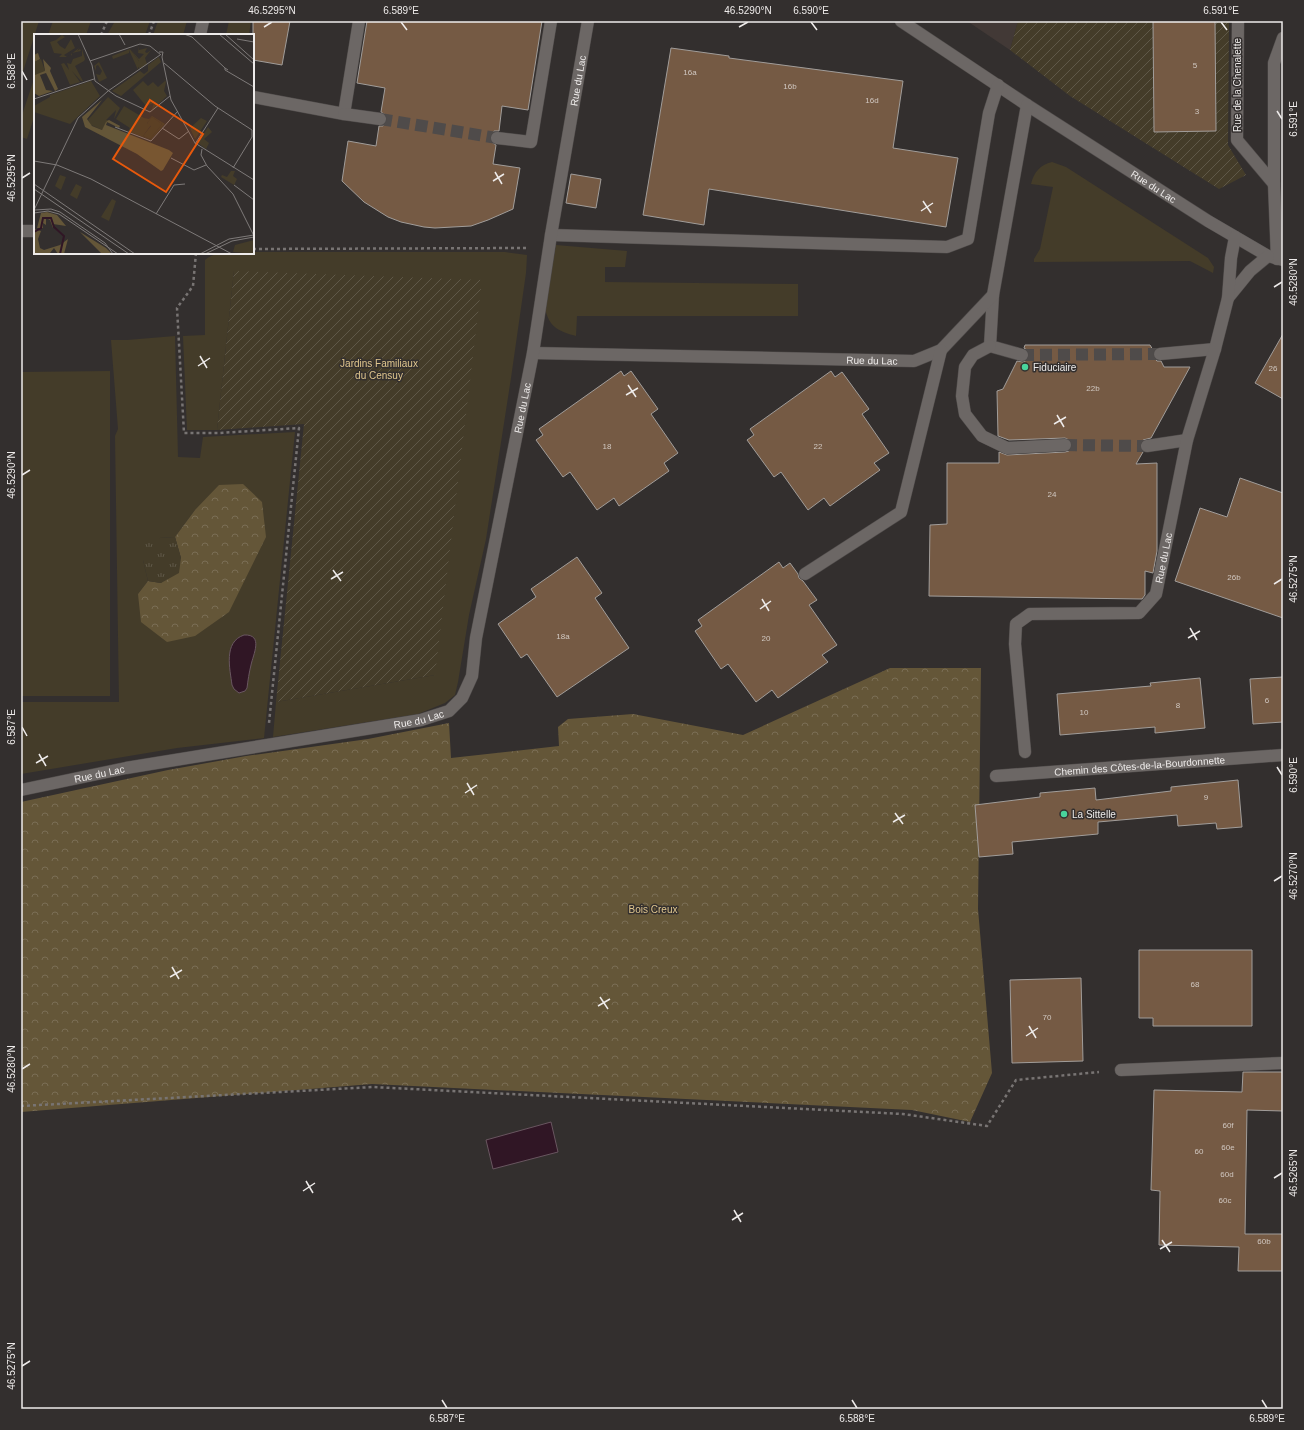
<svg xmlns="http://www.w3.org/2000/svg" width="1304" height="1430" viewBox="0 0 1304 1430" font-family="Arial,sans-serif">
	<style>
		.built { fill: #423936 }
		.grass { fill: #443c29; fill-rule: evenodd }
		.forest { fill: url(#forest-crowns) }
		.park { fill: url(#park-tufts) }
		.garden { fill: url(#garden-furrows) }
		.water { fill: #301625; stroke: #695660 }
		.building { fill: #755a44; stroke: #a19d9a }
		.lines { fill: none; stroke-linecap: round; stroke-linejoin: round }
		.minor-tunnel { stroke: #4f4b4a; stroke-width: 12; stroke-dasharray: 12 6; stroke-linecap: butt }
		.minor-casing { stroke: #4e4a49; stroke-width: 13 }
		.path { stroke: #787473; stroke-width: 2.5; stroke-dasharray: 3 3; stroke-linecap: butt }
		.minor { stroke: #6c6765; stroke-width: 12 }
		.ticks { fill: none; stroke: #eeebea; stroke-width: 1.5 }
		.poi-dot { fill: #49d49c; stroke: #332f2e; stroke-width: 1.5 }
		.labels { text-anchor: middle; stroke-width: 3; stroke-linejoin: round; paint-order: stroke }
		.number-label { font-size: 8px; fill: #d0c7c0 }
		.street-label { font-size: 10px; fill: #eeebea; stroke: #332f2e }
		.park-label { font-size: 10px; fill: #e0c68e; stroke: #332f2e }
		.poi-label { font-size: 10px; fill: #eeebea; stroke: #332f2e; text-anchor: start }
		.inset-river { fill: none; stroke: #301625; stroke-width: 2 }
		.inset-road { fill: none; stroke: #7e7a79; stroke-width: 1 }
		.view { fill: #e8590c; fill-opacity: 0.15; stroke: #e8590c; stroke-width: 2 }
		.inset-edge { fill: none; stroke: #eeebea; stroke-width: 2 }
		.neatline { fill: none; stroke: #eeebea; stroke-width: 1.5 }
		.ticks-label { font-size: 10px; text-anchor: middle; fill: #eeebea }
	</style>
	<defs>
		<pattern id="forest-crowns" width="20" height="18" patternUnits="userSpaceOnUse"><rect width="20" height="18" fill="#645638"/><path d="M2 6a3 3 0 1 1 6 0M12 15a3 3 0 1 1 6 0" fill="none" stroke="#7a6e55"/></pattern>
		<pattern id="park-tufts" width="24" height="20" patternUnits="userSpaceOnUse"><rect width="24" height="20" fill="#443c29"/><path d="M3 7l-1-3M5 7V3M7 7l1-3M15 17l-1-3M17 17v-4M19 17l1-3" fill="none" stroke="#5f5848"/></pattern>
		<pattern id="garden-furrows" width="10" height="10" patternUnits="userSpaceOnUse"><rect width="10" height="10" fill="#443c29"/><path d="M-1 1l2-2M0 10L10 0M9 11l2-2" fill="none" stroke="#5f5848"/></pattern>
	</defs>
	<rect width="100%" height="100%" fill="#332f2e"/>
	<path class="built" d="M966,21H1018L1010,50L970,23Z"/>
	<path class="grass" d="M21,21H39L21,78Z
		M53,21H91L86,35H48Z
		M115,21H150L145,35H107Z
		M158,21H187L183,35H153Z
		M229,21H251L249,35H226Z
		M35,76V114L27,139L21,137V118Z
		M1052,162L1066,167L1208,258L1214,267L1213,273L1190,261L1034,262V259L1040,249L1053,187L1031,184C1034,172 1040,165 1052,162Z
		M556,245L627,251L625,267H605V282L798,284V316H577L576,336C558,331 549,327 545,308Z
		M253,252H505L527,255L526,273L511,378L486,539L469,615L458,682L455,695L445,703L418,714L273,737L276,702L435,675L234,271L217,430H187L183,336L205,335V260C220,247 237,257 253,252Z
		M175,336L178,457L200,458L203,437L295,432L264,738L177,748L21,774V702H119L115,436L118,429L111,340H127ZM195,510L167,642L138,594L148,581L143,560L160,538L175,537Z
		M110,371V696H21V372Z"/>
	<path class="forest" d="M243,484L262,502L266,537L229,612L195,636L167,642L141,622L138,594L148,581L161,583L181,558L175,537L195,510L219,485Z
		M890,668H981L978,909L992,1073L970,1122L912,1110L372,1084L21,1112V802L168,770L246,756L368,739L449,723L451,758L559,746L558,727L568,719L633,714L743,735Z"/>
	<path class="park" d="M175,537L181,558L179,573L161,583L148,581L143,560V543L160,538Z"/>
	<path class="garden" d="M1018,21H1153L1154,131L1216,130L1215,21H1229L1228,145L1246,175L1219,189L1070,96L1010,50Z
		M234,271L482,280L435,675L276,702L304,424L217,430Z"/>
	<path class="water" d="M244,635C264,634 253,655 251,665C249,673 248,680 247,688L245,691L239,693L234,689L232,685C230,669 223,642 244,635Z
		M551,1122L558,1152L493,1169L486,1140Z"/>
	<path class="building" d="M253,21H290L282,65L253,60Z
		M367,21H542L528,110L502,106L499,131H494L490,137V141L496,145L493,164L520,168L513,209L488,220L471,226L435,228L424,227L401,222L388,217L364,202L342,181L348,141L376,146L379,126H383L387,120V116L381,112L385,88L357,83Z
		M1153,21H1215L1216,131L1154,132Z
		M671,48L729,56V58L903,81L893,148L958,158L946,227L709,189L704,225L643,215Z
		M571,174L601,179L596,208L566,203Z
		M1283,334V399L1255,383Z
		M1025,345H1150L1153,350V354L1154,358L1157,361H1161L1164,367H1190L1151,438L1143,440L1140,444V447L1143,452L1136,464L1157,463V551L1153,573L1145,571V595L1142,599L929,596L930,525L947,524V463H999V452L1007,455L1065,452L1069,451L1072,448L1071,441L1065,438L1009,440L998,436L997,391L1003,389L1017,361L1023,362L1027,360L1029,354L1027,350L1024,348Z
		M621,371L624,376L631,371L658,409L651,414L678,453L664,463L669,471L619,506L614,498L597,510L570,472L563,477L536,440L543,435L539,429Z
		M831,371L835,377L842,372L869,409L862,414L889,453L874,463L880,470L830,506L824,498L808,510L781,472L774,477L747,440L754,435L750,429Z
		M1240,478L1283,493V618L1175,581L1200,508L1227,517Z
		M577,557L602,593L595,598L629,648L557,697L527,654L521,658L498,624L536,597L531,589Z
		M779,562L783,568L790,563L798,574L799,578L803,581L817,600L809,605L837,645L822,655L828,662L778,698L772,690L756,702L728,664L721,669L695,631L702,626L698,620Z
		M1283,677V722L1253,724L1250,679Z
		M1200,678L1205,728L1155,733V727L1060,735L1057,694L1151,686L1150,683Z
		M1238,780L1242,827L1217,829L1216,823L1178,826L1177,815L1098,822V834L1012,842L1013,854L979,857L975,805L1040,797V793L1095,788L1096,800L1171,791V787Z
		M1139,950H1252V1026H1153V1018H1139Z
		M1081,978L1083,1061L1012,1063L1010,980Z
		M1243,1072H1283V1111L1247,1110L1245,1234H1283V1271H1238L1239,1247L1159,1245L1160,1191L1151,1190L1154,1090L1242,1092Z"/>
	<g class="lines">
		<path class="minor-tunnel" d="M380,119L497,138
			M1022,355L1160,354
			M1065,445L1147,446"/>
		<g class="minor-casing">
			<g id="minor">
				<path id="s1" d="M901,21L1027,105L1208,221L1268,256L1283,260"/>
				<path d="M1238,21L1237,140L1274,184"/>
				<path d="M200,35L203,21"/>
				<path d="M253,97L344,114L359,21"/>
				<path d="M344,114L380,119"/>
				<path d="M497,138L531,142L551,21"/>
				<path d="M21,231H35"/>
				<path d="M551,235L947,247L968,239L989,113L998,85"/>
				<path d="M1277,259L1274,184V63L1283,38"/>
				<path d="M993,295L990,346L1022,355"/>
				<path d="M1228,298L1250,271L1268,256"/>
				<path d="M990,346L973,355L965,367L962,396L965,414L982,436L1007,448L1065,445"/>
				<path id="s2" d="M533,353L914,361L941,350L993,295L1027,105"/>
				<path d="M1160,354L1215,349"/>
				<path d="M1147,446L1187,440"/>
				<path d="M805,574L901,512L941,350"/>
				<path id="s3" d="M1025,752L1015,644L1016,624L1030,614L1139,613L1156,594L1187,440L1215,349L1228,298L1231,258L1235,237"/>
				<path id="s4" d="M996,776L1283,755"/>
				<path id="s5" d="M21,790L126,768L421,720L449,711L462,698L472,676L476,638L533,353L551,235L588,21"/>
				<path d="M1121,1070L1283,1063"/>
			</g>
		</g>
		<path class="path" d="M101,35L107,21
			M149,35L154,21
			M253,249L526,248
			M196,253L193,286L177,308L184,433H219L299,428L269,723
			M21,1106L373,1087L903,1114L987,1126L1016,1080L1099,1072"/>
		<use href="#minor" class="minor"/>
	</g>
	<path class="ticks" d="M401,22L407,30M811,22L817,30M1221,22L1227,30M264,27L272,22M739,27L748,22M22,71L27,80M1277,111L1282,119M495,172L502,184M22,178L30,173M493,181L504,174M923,201L931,213M921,211L933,203M1274,287L1282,282M200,356L207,368M198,366L210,358M628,385L636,397M626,395L638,388M1057,415L1064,427M1054,424L1066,417M22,475L30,470M333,570L341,581M331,579L343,572M1274,584L1282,579M762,599L769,611M760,609L771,601M1190,628L1197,640M1188,638L1200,631M22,727L27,736M39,754L46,766M36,763L48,756M1277,767L1282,775M467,783L474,795M465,793L477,785M895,813L903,824M893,822L905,815M1274,881L1282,876M172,967L179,979M170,977L182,970M600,997L608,1009M598,1006L610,999M1029,1026L1036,1038M1026,1036L1038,1028M22,1069L30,1064M1274,1178L1282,1173M306,1181L313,1193M303,1191L315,1183M734,1210L741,1222M732,1220L743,1213M1162,1240L1170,1252M1160,1249L1172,1242M22,1366L30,1361M442,1400L447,1408M852,1400L857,1408M1262,1400L1267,1408"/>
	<g class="poi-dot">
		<circle cx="1025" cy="367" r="4"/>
		<circle cx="1064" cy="814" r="4"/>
	</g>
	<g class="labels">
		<g class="number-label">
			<text x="1195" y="68">5</text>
			<text x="690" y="75">16a</text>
			<text x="790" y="89">16b</text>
			<text x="872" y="103">16d</text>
			<text x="1197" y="114">3</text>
			<text x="1273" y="371">26</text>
			<text x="1093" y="391">22b</text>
			<text x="607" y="449">18</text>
			<text x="818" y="449">22</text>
			<text x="1052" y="497">24</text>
			<text x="1234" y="580">26b</text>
			<text x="563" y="639">18a</text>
			<text x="766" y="641">20</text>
			<text x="1267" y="703">6</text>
			<text x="1178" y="708">8</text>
			<text x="1084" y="715">10</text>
			<text x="1206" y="800">9</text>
			<text x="1195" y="987">68</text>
			<text x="1047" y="1020">70</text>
			<text x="1228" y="1128">60f</text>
			<text x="1228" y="1150">60e</text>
			<text x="1199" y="1154">60</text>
			<text x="1227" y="1177">60d</text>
			<text x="1225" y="1203">60c</text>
			<text x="1264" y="1244">60b</text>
		</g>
		<g class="street-label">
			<text dy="4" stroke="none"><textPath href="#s5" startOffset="1083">Rue du Lac</textPath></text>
			<text transform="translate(1237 85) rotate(-90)" y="4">Rue de la Chenalette</text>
			<text dy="4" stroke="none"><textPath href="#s1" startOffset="302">Rue du Lac</textPath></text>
			<text dy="4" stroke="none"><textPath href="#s2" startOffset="339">Rue du Lac</textPath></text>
			<text dy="4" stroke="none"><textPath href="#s5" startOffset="751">Rue du Lac</textPath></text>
			<text dy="4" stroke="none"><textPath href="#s3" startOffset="317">Rue du Lac</textPath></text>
			<text dy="4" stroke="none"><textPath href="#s5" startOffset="404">Rue du Lac</textPath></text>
			<text dy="4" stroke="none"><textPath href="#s4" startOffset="144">Chemin des Côtes-de-la-Bourdonnette</textPath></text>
			<text dy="4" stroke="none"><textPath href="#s5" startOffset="80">Rue du Lac</textPath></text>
		</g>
		<g class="park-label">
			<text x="379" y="367">Jardins Familiaux<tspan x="379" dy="12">du Censuy</tspan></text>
			<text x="653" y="913">Bois Creux</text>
		</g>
		<g class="poi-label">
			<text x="1033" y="371">Fiduciaire</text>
			<text x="1072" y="818">La Sittelle</text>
		</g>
	</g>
	<g transform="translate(34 34)">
		<rect width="220" height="220" fill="#332f2e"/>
		<path d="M28,1L31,3L23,8L26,12L31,15L37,5L41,14L30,21L33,23L45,14L43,17L46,15L47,17L38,19V22L37,20L33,23H25L28,20L20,19L16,8L22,6ZM48,15L51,25L50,27L41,32L49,47H47L38,37L46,48L36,51L27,30L30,29L35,36L33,29L37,30L39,25L48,22ZM96,15L105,27L104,36L95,16V19L79,25L78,22ZM129,43L132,48L130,57L133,62L117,77L120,69L112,72L99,56L109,47L114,52L119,48L124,53L131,47ZM57,47L66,62L36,90L0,78V72L16,63V61ZM74,63L86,74L80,85L82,76L72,86H75L68,96L57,91L54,86ZM90,72L110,84L115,85L118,82L131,90L117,106L85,94L94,97L96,94L82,85ZM118,83L128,90L116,105L109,102L117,91L113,89ZM174,93L178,98L170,105L175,109L172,115L164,109Z" fill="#443c29" fill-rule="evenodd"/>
		<path d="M4,19L6,25L1,28L11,37L9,25L17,34L16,37L24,55L21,57L12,39L6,41L12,56L19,57L5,62L0,59V21ZM68,66L53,85L58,92L68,96L72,88L75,86L86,92L85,94L73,88L72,91L135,116L139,119L129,136L127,137L103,120L51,93L48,83ZM13,178L23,181L32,192L19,190V194L16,186L12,184V191L9,189V194H3L7,179ZM0,195L7,197L4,205L6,214L10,216L26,211L34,205L30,220H24L20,214L16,219L0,220ZM46,198L72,214L78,220H68Z" fill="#645638"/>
		<path d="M220,206V220L199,218L201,211Z" fill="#443c29"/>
		<path d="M7,25L11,37L1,41L0,28ZM197,137H201L199,142L203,145L200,151L187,143L188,141L193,143Z" fill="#443c29"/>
		<path d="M105,12V16L113,14L111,18L113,19L117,16L111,24L113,30L106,35L102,30L105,27L97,16L105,25L110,20L104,19ZM125,23L127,28L87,62L78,57L106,37L110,40L114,37V31ZM65,28L73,44L65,48L62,40L66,41L68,37L64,31L62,32V37L60,32ZM118,83L128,90L116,105L109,102L117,92L113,89ZM167,84L173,87L161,105L156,94ZM26,141L32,143L27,156L21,152ZM42,150L48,153L43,165L36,161ZM78,165L82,167L75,187L67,183Z" fill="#443c29"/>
		<path class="inset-river" d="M0,198L7,194L9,184H17L20,193L30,202L26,220"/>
		<path class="inset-road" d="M44,0L58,31L61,47L82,62L116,78L136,62M85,0L91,11M150,0L158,3L191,34M185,0L220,30M191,0L220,26M203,5L220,8M125,18H129L128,23L137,66L161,109L220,146M56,27L106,10L116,12L127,21M130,29L181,72L218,96V103L199,134M194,36L191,34V36L220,53M74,57L126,21M0,65L60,45M81,93L117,107L144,77M128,94L145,105L155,97M161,110L184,74M168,115L167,121L173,132L199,160L220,202M137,124L160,136L172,131M0,127L23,131L57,145L198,220M0,150L101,220M200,151L220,166M0,155L95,220M0,176L44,84L74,57M1,176L17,175L26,178L71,209L79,220M0,179L14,177L25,180L84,220M122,180L140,151L151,150M166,220L195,205L220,201M171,220L198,207L220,203"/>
		<path class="view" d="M116,66L169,100L132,158L79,125Z"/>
		<rect width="220" height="220" class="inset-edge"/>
	</g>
	<rect width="1304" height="1430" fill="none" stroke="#332f2e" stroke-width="44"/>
	<rect x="22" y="22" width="1260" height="1386" class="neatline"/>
	<g class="ticks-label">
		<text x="272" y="14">46.5295°N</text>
		<text x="401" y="14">6.589°E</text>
		<text x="748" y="14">46.5290°N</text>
		<text x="811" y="14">6.590°E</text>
		<text x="1221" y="14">6.591°E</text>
		<text transform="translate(11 71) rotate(-90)" y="4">6.588°E</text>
		<text transform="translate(1293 119) rotate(-90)" y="4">6.591°E</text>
		<text transform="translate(11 178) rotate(-90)" y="4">46.5295°N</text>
		<text transform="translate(1293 282) rotate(-90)" y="4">46.5280°N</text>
		<text transform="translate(11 475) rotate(-90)" y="4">46.5290°N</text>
		<text transform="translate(1293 579) rotate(-90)" y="4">46.5275°N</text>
		<text transform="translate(11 727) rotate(-90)" y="4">6.587°E</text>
		<text transform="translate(1293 775) rotate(-90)" y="4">6.590°E</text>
		<text transform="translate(1293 876) rotate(-90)" y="4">46.5270°N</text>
		<text transform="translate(11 1069) rotate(-90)" y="4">46.5280°N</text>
		<text transform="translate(1293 1173) rotate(-90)" y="4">46.5265°N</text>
		<text transform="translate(11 1366) rotate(-90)" y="4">46.5275°N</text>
		<text x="447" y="1422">6.587°E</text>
		<text x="857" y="1422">6.588°E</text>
		<text x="1267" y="1422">6.589°E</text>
	</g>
</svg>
